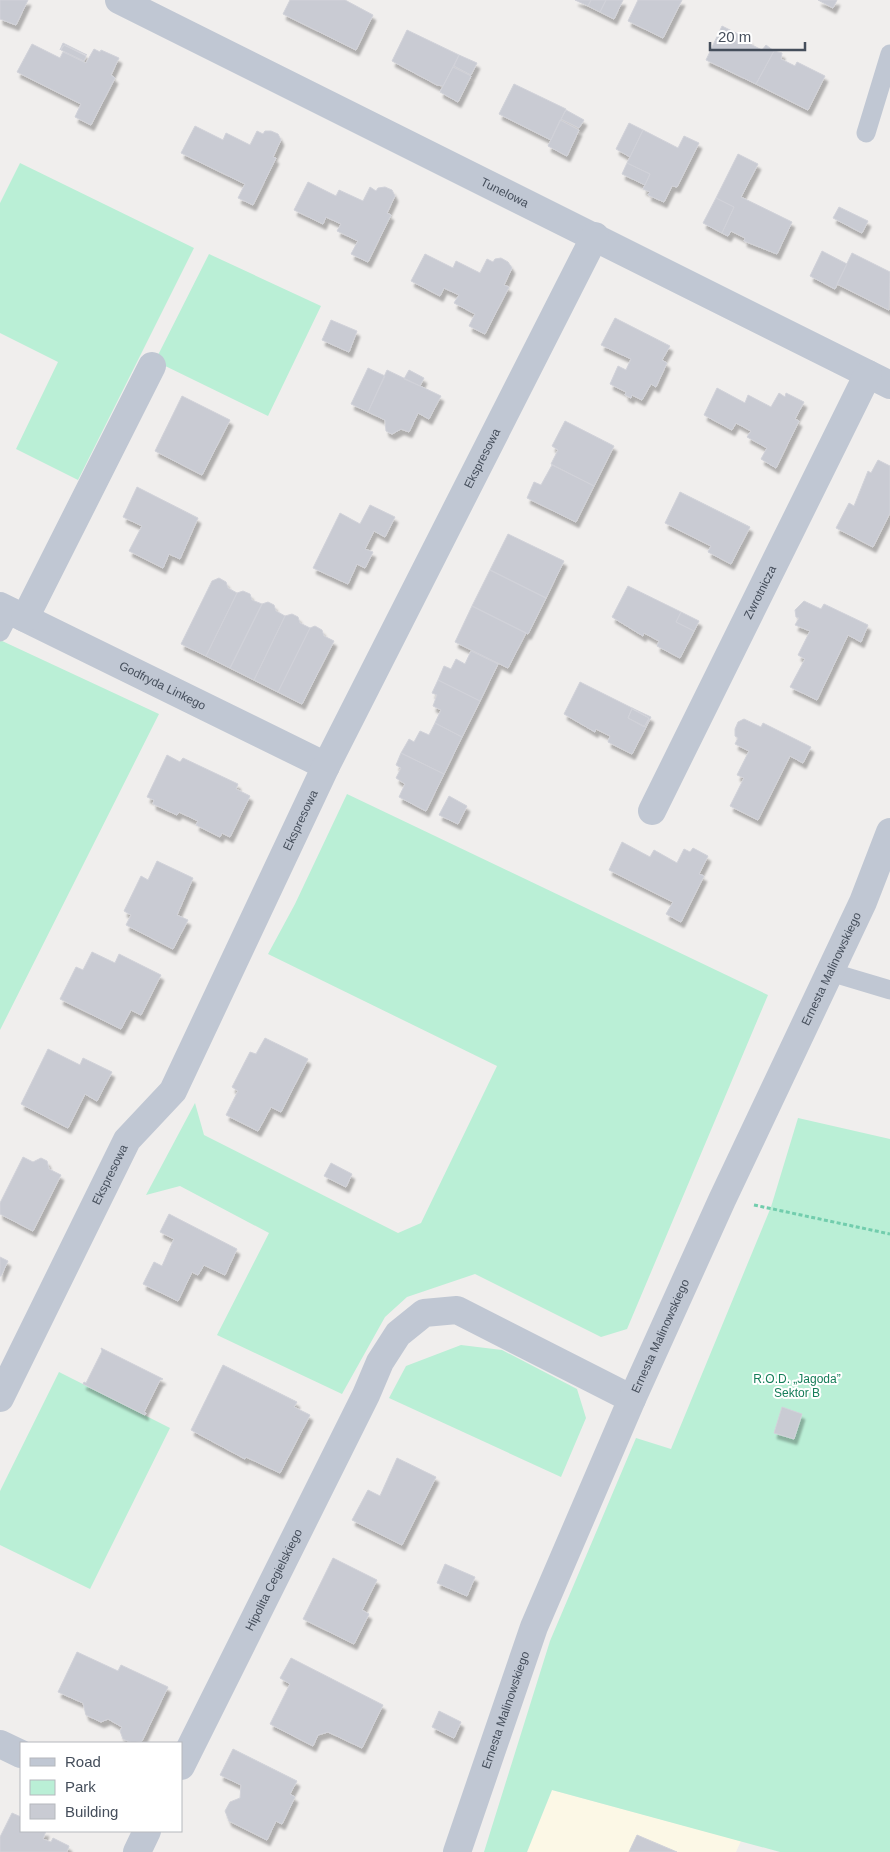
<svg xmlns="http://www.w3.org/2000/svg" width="890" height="1852" viewBox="0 0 890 1852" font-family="Helvetica,sans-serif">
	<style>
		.commercial { fill: #fcf8e6 }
		.green { fill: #baefd6 }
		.building { fill: #c9cbd3; stroke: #d1d2d9; filter: url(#shadow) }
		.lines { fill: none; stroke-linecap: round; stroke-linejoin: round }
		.path { stroke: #72cdad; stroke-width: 3; stroke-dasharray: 4 2.5; stroke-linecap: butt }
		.service { stroke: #c0c7d3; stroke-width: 19 }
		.minor { stroke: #c0c7d3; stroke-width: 28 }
		.labels { text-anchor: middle; stroke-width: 4; stroke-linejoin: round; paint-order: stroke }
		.street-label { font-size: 12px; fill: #454e5b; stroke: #fff }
		.park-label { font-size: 12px; fill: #157d58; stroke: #fff }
	</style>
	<defs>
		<filter id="shadow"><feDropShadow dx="3" dy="5.5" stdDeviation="1" flood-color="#0004"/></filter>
	</defs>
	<rect width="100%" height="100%" fill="#f0eeed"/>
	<path class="commercial" d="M552,1790L741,1841L736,1852H527Z"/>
	<path class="green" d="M20,163L194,248L78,480L16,449L58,362L0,333V203Z
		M209,254L321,306L268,416L155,361Z
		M0,640L159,714L0,1030Z
		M347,794L768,995L627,1329L601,1337L475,1274L407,1297L385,1317L342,1394L217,1335L269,1233L180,1186L146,1195L195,1103L204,1135L398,1233L421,1223L497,1066L268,954L295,904Z
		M798,1118L890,1139V1852H780L552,1790L527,1852H484L550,1641L636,1438L671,1449L771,1207Z
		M461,1345L502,1350L577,1389L586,1418L561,1477L389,1398L406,1366Z
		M59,1372L170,1428L90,1589L0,1545V1491Z"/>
	<path class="building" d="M0,0H28L16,25L0,19Z
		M290,0H345L373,15L356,50L283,14Z
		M575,0H591L588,6Z
		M591,0H606L600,12L588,6Z
		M606,0H623L614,19L600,12Z
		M638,0H682L663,38L628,21Z
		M818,0H837L833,8Z
		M722,26L750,40L748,43L762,50L766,45L774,51L756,84L706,60Z
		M407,30L459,55L443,86L437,85L392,61Z
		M63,43L87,55L64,45L60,50Z
		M32,44L60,58L63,52L86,63L94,49L100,52L101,50L119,58L111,75L115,78L91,125L75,117L81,104L17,72Z
		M64,45L86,56L84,61L61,50Z
		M774,51L782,53L781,59L795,66L797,62L825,76L808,110L756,84Z
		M459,55L477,63L471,75L454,66Z
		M453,67L471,76L458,102L440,92Z
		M514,84L566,109L551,140L499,114Z
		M566,110L584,120L579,128L561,119Z
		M560,120L579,130L567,156L548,146Z
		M629,123L643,130L630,157L616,149Z
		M195,126L223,140L226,133L250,145L257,131L263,134L265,131H271L278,134L281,140L273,157L276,158L253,205L238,198L245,184L181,153Z
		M643,130L678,148L684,136L699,143L677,187L672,186L664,202L648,195L650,192L643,189L650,174L627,163Z
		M738,154L758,164L741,197L792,222L777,254L744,241L745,238L731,231L728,236L722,233L734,207L716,198Z
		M627,163L650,174L645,185L622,174Z
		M308,182L336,196L339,190L363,201L370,187L376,191L378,188L385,187L392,190L395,196L387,213L391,215L368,262L351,254L358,241L337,231L341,224L326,217L323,224L294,210Z
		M716,198L734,207L722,233L703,223Z
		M839,207L868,221L862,233L833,218Z
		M822,251L847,264L835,289L810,276Z
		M852,253L890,272L889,310L837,284Z
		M425,254L453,268L456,261L480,273L487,259L493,262L495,259L501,258L508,262L512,268L504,285L509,287L485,334L469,326L475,314L454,303L459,295L444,288L440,296L411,281Z
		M615,318L670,346L662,360L667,363L656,387L651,384L642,400L632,395L631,398L625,395L626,392L610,384L618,366L626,370L631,359L601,345Z
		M331,320L357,331L349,352L322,340Z
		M368,368L385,376L368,412L351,404Z
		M387,370L441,396L429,419L418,413L409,432L401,429L392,434L386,431L385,420L368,412Z
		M409,370L424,378L420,386L404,379Z
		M717,388L745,403L748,395L771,407L779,393L785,397L786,393L804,402L795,419L799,421L776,468L761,459L767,448L747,437L751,431L736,423L732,430L704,415Z
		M182,396L230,420L202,475L155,451Z
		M565,421L614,446L594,486L551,464L558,450L552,446Z
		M878,460L890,466V513L873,547L836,528L849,503L854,506L868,471L871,473Z
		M552,465L594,486L576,522L527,498L534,482L541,485Z
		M137,487L198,518L180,559L169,554L163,568L129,551L142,526L123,517Z
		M680,492L750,527L731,564L708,552L711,546L665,523Z
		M370,505L395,517L385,537L374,531L365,549L373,552L365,568L357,564L348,584L313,568L340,513L360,524Z
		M508,534L564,561L546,598L490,570Z
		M490,570L546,598L528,634L472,606Z
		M219,578L226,582L228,588L237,593L206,656L181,644L212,581Z
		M628,586L681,612L676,622L694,631L680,658L657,646L659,641L644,633L643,636L612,617Z
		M243,591L250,594L252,600L262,604L230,668L206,656L237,593Z
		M804,601L821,609L824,604L868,625L861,642L848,635L817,700L790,687L805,659L798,655L810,631L795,625L799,618L796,617L795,610Z
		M268,602L274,605L276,611L285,616L254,680L230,668L262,604Z
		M472,606L526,633L508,668L455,642Z
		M681,612L699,621L694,631L676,622Z
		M292,614L298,617L300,623L310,628L278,692L254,680L285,616Z
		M315,626L322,630L324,636L334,641L302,704L278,692L310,628Z
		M471,651L498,664L480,701L438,680L444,666L451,669L456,659L465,664Z
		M438,680L480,701L462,737L435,723L441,710L433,706L437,695L432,693Z
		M580,682L632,708L628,718L646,727L632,754L608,742L610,736L596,729L595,732L564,714Z
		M632,708L651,717L646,727L649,718Z
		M632,709L649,718L644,727L628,718Z
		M744,719L761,727L763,723L811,747L803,763L790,756L758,820L730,806L744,778L737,775L749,751L735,744L738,738L735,736V729L738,722Z
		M435,723L462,737L444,774L401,753L409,739L414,742L420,731L429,735Z
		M401,753L444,774L426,811L399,797L405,784L396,778L401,768L396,765Z
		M167,755L180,762L183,758L238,784L236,789L250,796L230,837L222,833L220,837L196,825L198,821L179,812L177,815L153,804L154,800L147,797Z
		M449,796L467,806L458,824L439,815Z
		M622,842L650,857L654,850L677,863L684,849L690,852L693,848L708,856L699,874L704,876L681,922L666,914L673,902L609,870Z
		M157,861L193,878L177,915L188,920L173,949L126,925L131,915L124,911L141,876L148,880Z
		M92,952L115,963L119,954L161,975L141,1015L131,1010L121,1029L60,999L76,967L83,970Z
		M265,1038L308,1059L281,1112L271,1107L258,1131L226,1115L238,1091L232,1087L250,1052L256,1054Z
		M48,1049L80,1065L83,1058L112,1072L97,1101L85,1094L68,1128L21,1104Z
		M23,1157L33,1162L41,1158L47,1161L49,1169L61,1175L33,1231L0,1214V1203Z
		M331,1163L352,1174L346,1187L324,1176Z
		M169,1214L237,1249L225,1275L204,1265L198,1275L192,1272L178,1301L143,1284L154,1262L162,1266L174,1239L160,1232Z
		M0,1257L8,1261L1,1276H0Z
		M101,1348L163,1379L160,1380L144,1412L146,1413L145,1415L83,1384L84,1382L86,1383L102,1351Z
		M223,1365L297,1402L294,1407L310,1415L280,1473L246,1457L245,1459L191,1430Z
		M782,1407L802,1414L794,1439L774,1433Z
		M397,1458L436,1477L402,1545L352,1520L368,1490L380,1496Z
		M333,1558L377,1580L362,1610L369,1614L354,1644L303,1619Z
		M445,1564L475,1577L467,1596L437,1583Z
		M77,1652L118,1671L121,1665L168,1687L142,1741L133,1743L123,1739L120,1731L122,1727L108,1719L101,1722L86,1715L83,1703L58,1692Z
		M291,1658L383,1705L362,1748L328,1732L318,1735L313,1746L270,1724L290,1684L280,1678Z
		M439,1711L461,1722L454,1738L432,1727Z
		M233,1749L297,1781L290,1794L295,1797L282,1824L276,1821L267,1840L229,1821L225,1811L230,1802L240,1798L241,1785L220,1775Z
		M12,1813L21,1817V1831H46L43,1839L51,1842L53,1838L69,1846L67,1852H0V1837Z
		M637,1835L677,1852H629Z"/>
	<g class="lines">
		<path class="path" d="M754,1205L890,1234"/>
		<path class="service" d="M866,133L890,54
			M0,632L11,611
			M830,972L890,990"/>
		<g class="minor">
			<path id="s1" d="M119,0L890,385"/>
			<path id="s2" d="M0,606L326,766"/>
			<path d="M25,618L152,366"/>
			<path id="s3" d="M652,811L868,374"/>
			<path id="s4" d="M0,1398L127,1140L173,1091L326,766L595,236"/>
			<path d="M0,1744L21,1754"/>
			<path id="s5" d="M181,1766L366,1395L380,1362L398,1334L424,1313L457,1310L632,1399"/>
			<path d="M137,1852L147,1831"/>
			<path id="s6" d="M457,1852L534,1627L632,1399L722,1200L863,902L890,832"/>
		</g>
	</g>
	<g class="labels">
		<g class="street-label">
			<text dy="4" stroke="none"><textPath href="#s1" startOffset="431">Tunelowa</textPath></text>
			<text dy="4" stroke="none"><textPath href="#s4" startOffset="1059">Ekspresowa</textPath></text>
			<text dy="4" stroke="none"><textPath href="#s3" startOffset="244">Zwrotnicza</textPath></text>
			<text dy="4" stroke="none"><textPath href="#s2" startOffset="181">Godfryda Linkego</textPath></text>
			<text dy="4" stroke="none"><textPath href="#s4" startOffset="654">Ekspresowa</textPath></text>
			<text dy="4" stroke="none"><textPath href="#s6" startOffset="960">Ernesta Malinowskiego</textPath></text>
			<text dy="4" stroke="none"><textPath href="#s4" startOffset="249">Ekspresowa</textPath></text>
			<text dy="4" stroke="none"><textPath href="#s6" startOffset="555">Ernesta Malinowskiego</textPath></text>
			<text dy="4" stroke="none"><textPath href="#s5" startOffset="208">Hipolita Cegielskiego</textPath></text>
			<text dy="4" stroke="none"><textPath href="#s6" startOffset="150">Ernesta Malinowskiego</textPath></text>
		</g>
		<g class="park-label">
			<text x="797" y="1383">R.O.D. „Jagoda”<tspan x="797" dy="14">Sektor B</tspan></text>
		</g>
	</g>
	<rect x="20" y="1742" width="162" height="90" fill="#ffffff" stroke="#b5b8bd"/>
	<rect x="30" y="1758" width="25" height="8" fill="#c0c7d3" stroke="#b5b8bd"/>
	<text x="65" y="1767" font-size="15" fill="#454e5b">Road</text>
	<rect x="30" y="1780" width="25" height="15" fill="#baefd6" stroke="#b5b8bd"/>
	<text x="65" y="1792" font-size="15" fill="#454e5b">Park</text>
	<rect x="30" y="1804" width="25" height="15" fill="#c9cbd3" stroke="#b5b8bd"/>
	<text x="65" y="1817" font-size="15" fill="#454e5b">Building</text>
	<path d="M710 42v8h95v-8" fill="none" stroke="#454e5b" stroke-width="2.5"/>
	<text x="718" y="42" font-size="15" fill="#454e5b" stroke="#ffffff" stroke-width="4" paint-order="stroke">20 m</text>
</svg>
